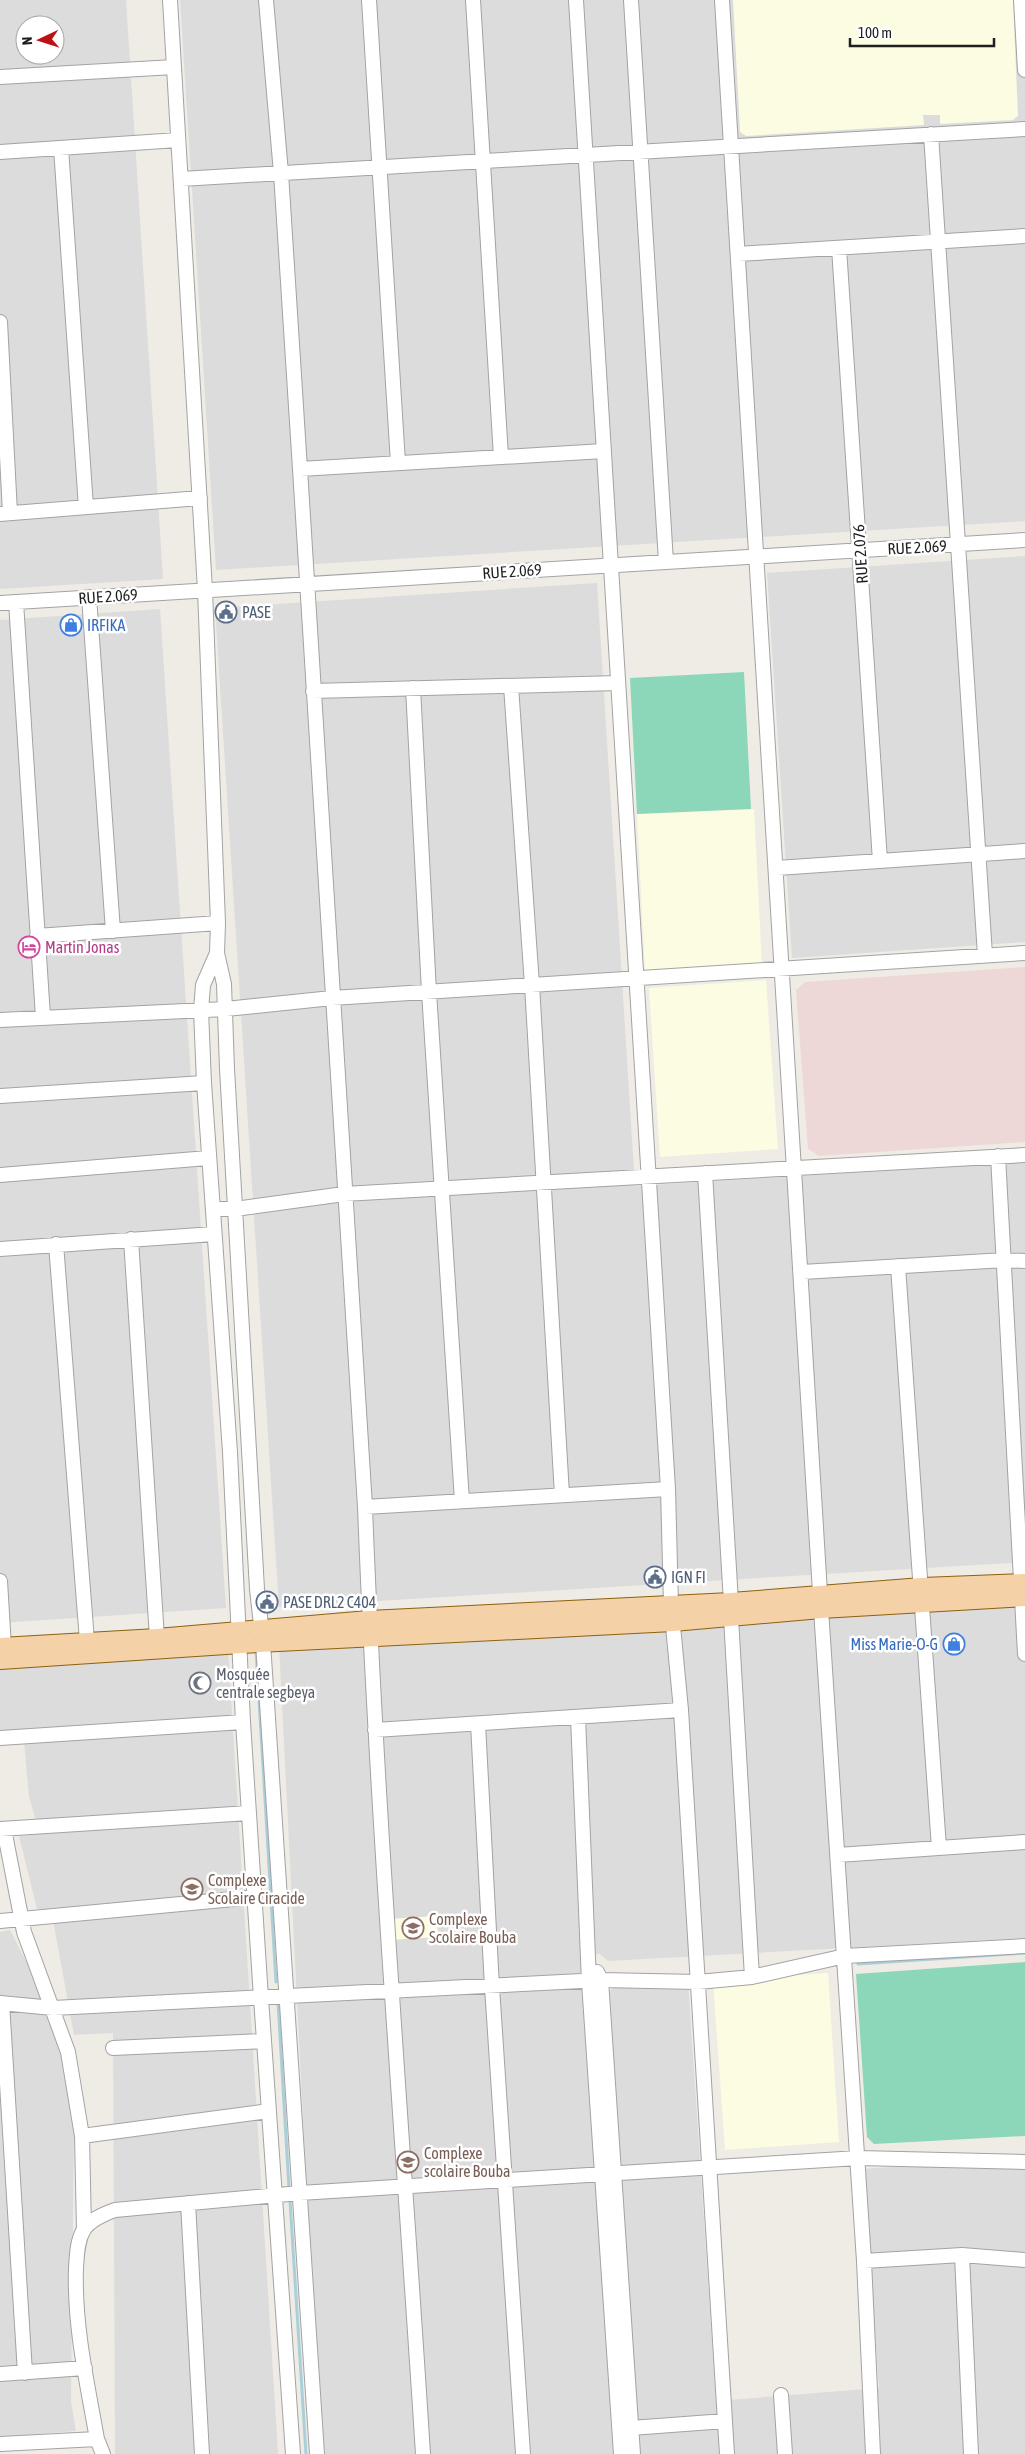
<svg xmlns="http://www.w3.org/2000/svg" width="1025" height="2454" viewBox="0 0 1025 2454" font-family="'Asap Condensed',sans-serif">
	<style>
		.residential { fill: #dddcdc; fill-rule: evenodd }
		.commercial { fill: #eed8d7 }
		.education { fill: #fcfce2 }
		.pitch { fill: #8cd7b9 }
		.lines { fill: none; stroke-linecap: round; stroke-linejoin: round }
		.stream { stroke: #abcfd9; stroke-width: 3 }
		.minor-casing { stroke: #a3a3a3; stroke-width: 16 }
		.major-casing { stroke: #8d610e; stroke-width: 20 }
		.minor { stroke: #fff; stroke-width: 14 }
		.major { stroke: #f4d1a7; stroke-width: 18 }
		.labels { text-anchor: middle; stroke-width: 5; stroke-linejoin: round; paint-order: stroke }
		.street-label { font-size: 16px; fill: #1f1f1f; stroke: #fff }
		.service-label { font-size: 16px; fill: #4e5e75; stroke: #fff; text-anchor: start }
		.shop-label { font-size: 16px; fill: #366cbe; stroke: #fff; text-anchor: start }
		.hotel-label { font-size: 16px; fill: #b23c85; stroke: #fff; text-anchor: start }
		.worship-label { font-size: 16px; fill: #5b616d; stroke: #fff; text-anchor: start }
		.education-label { font-size: 16px; fill: #785e54; stroke: #fff; text-anchor: start }
	</style>
	<rect width="100%" height="100%" fill="#efece6"/>
	<path class="residential" d="M0,0H126L163,579L0,589ZM25,25H55V55H25Z
		M180,0H1025V521L216,570Z
		M1025,556V942L792,958L767,573Z
		M597,583L635,1186L1025,1162V1562L279,1607L215,608Z
		M160,609L226,1608L0,1623V620Z
		M1025,1598V1938L608,1961L600,1954L583,1955L615,2454H320L279,1645Z
		M228,1649L278,2454H115L113,2033L74,2035L51,1909H37L19,1836L40,1834L29,1797L24,1742L0,1743V1662Z
		M10,1930L54,2016L74,2124L71,2402L76,2431L0,2437V1932Z
		M688,1981L716,2401L879,2388L863,2169L1025,2158V2454H638L608,1992L618,1985Z"/>
	<path class="commercial" d="M1025,967V1142L819,1156L808,1149L796,990L805,982Z"/>
	<path class="education" d="M733,0H1013L1018,116L1013,120L940,124V115H923L924,125L746,136L740,132Z
		M754,809L762,966L645,972L637,814Z
		M766,980L778,1149L660,1157L649,988Z
		M437,1916L438,1937L389,1940L388,1919Z
		M828,1973L839,2142L725,2150L713,1981Z"/>
	<path class="pitch" d="M744,672L751,809L637,814L630,678Z
		M1025,1962V2136L874,2144L867,2137L856,1974Z"/>
	<g class="lines">
		<path class="stream" d="M256,1650L276,1982
			M858,1964L1025,1953
			M278,2002L289,2188
			M290,2201L306,2454"/>
		<g class="minor-casing">
			<path id="minor" d="M170,0L205,590L218,923L217,953L224,984L227,1069L257,1589L263,1643L317,2454
				M266,0L281,173L300,469L365,1507C377,1823 403,2138 423,2454
				M369,0L398,463
				M473,0L501,457
				M576,0L668,1489L671,1605L681,1710L727,2454
				M631,0L666,562
				M722,0L821,1609L864,2261L873,2454
				M1021,0L1025,70
				M0,77L174,67
				M931,134L985,955
				M61,148L86,507
				M0,152L178,140
				M181,179L1025,129
				M839,248L880,861
				M738,254L1025,236
				M0,322L10,513
				M300,469L604,451
				M0,514L200,498
				M89,597L113,931
				M16,602L43,1017
				M0,603L1025,540
				M511,686L532,985L562,1495
				M413,688L429,992L462,1501
				M313,691L618,683
				M777,868L1025,851
				M37,936L218,923
				M217,953L203,985L201,1010L204,1083L230,1452L243,1722L261,1998L293,2454
				M0,1020L226,1009L332,998L1025,953
				M0,1096L204,1083
				M998,1156L1025,1654
				M705,1173L731,1602
				M0,1175L208,1158
				M213,1209H235L344,1194L1025,1155
				M131,1239L157,1638
				M56,1244L87,1641
				M0,1249L214,1234
				M898,1266L939,1848
				M802,1272L1005,1260L1025,1261
				M365,1507L668,1489
				M0,1581L4,1647
				M731,1618L752,1977
				M578,1717L589,1982L621,2454
				M478,1724L492,1987L523,2454
				M375,1730L681,1710
				M0,1738L243,1722
				M0,1829L249,1813
				M4,1829L24,1932L68,2052L82,2136L84,2230
				M838,1855L1025,1842
				M0,1921L255,1897
				M597,1972L601,1980L633,2454
				M0,2003L53,2008L601,1980L698,1982L752,1977L845,1956L1025,1946
				M2,2003L25,2373
				M113,2048L264,2041
				M82,2136L269,2111
				M188,2203L202,2454
				M962,2255L971,2454
				M864,2261L962,2255L1025,2260
				M0,2374L85,2368
				M781,2395L785,2454
				M631,2428L725,2421
				M0,2444L97,2439
				M103,2454L97,2439C87,2382 74,2326 76,2268C77,2255 77,2242 83,2231C89,2220 104,2214 115,2210L300,2193L858,2158L1025,2162"/>
		</g>
		<g class="major-casing">
			<path id="major" d="M0,1647L157,1638L369,1620L731,1602L922,1587L1025,1583
				M0,1660L241,1644L673,1622L821,1609L1025,1597"/>
		</g>
		<use href="#minor" class="minor"/>
		<use href="#major" class="major"/>
	</g>
	<defs>
		<g id="civic-ring" transform="scale(1.125)"><circle r="9.5" fill="#fff" stroke="#5c6f8a" stroke-width="1.5"/><path d="M-.6-6.5H3V-4.5H.6V-3L4-1V1h2V6H-6V1h2V-1L-.6-3ZM-1.2 2.5V6h2.4V2.5Z" fill="#5c6f8a"/></g>
		<g id="shop-ring" transform="scale(1.125)"><circle r="9.5" fill="#fff" stroke="#3f7fe0" stroke-width="1.5"/><path d="M-5-2.5h2.3a2.7 3.5 0 0 1 5.4 0H5L5.5 6h-11ZM-1.5-2.5h3a1.5 2.3 0 0 0-3 0Z" fill="#3f7fe0"/></g>
		<g id="hotel-ring" transform="scale(1.125)"><circle r="9.5" fill="#fff" stroke="#d1479c" stroke-width="1.5"/><path d="M-6-4.5h1.5V1H6V5H4.5V3h-9V5H-6ZM-4 0a1.8 1.8 0 1 1 3.6 0ZM.5 0V-2.5h3Q6-2.5 6 0Z" fill="#d1479c"/></g>
		<g id="mosque-ring" transform="scale(1.125)"><circle r="9.5" fill="#fff" stroke="#6b7280" stroke-width="1.5"/><path d="M3.5-4.9A6 6 0 1 0 3.5 4.9A5 5 0 1 1 3.5-4.9Z" fill="#6b7280"/></g>
		<g id="school-ring" transform="scale(1.125)"><circle r="9.5" fill="#fff" stroke="#8d6e63" stroke-width="1.5"/><path d="M0-5L7-2L0 1L-7-2ZM-4 1L0 2.5L4 1V4Q0 6-4 4Z" fill="#8d6e63"/></g>
	</defs>
	<g fill-rule="evenodd">
		<use href="#civic-ring" x="226" y="612"/>
		<use href="#shop-ring" x="71" y="625"/>
		<use href="#hotel-ring" x="29" y="947"/>
		<use href="#civic-ring" x="655" y="1577"/>
		<use href="#civic-ring" x="267" y="1602"/>
		<use href="#shop-ring" x="954" y="1644"/>
		<use href="#mosque-ring" x="200" y="1683"/>
		<use href="#school-ring" x="192" y="1889"/>
		<use href="#school-ring" x="413" y="1928"/>
		<use href="#school-ring" x="408" y="2162"/>
	</g>
	<g class="labels">
		<g class="street-label">
			<text transform="translate(917 547) rotate(-3)" y="6">RUE 2.069</text>
			<text transform="translate(860 554) rotate(-94)" y="6">RUE 2.076</text>
			<text transform="translate(512 571) rotate(-4)" y="6">RUE 2.069</text>
			<text transform="translate(108 596) rotate(-4)" y="6">RUE 2.069</text>
		</g>
		<g class="service-label">
			<text x="242" y="618">PASE</text>
			<text x="671" y="1583">IGN FI</text>
			<text x="283" y="1608">PASE DRL2 C404</text>
		</g>
		<g class="shop-label">
			<text x="87" y="631">IRFIKA</text>
			<text x="938" y="1650" text-anchor="end">Miss Marie-O-G</text>
		</g>
		<g class="hotel-label">
			<text x="45" y="953">Martin Jonas</text>
		</g>
		<g class="worship-label">
			<text x="216" y="1680">Mosquée<tspan x="216" dy="18">centrale segbeya</tspan></text>
		</g>
		<g class="education-label">
			<text x="208" y="1886">Complexe<tspan x="208" dy="18">Scolaire Ciracide</tspan></text>
			<text x="429" y="1925">Complexe<tspan x="429" dy="18">Scolaire Bouba</tspan></text>
			<text x="424" y="2159">Complexe<tspan x="424" dy="18">scolaire Bouba</tspan></text>
		</g>
	</g>
	<g transform="translate(40 40) rotate(266)"><circle r="24" fill="#ffffff" stroke="#a5a5a5"/>
	<path d="M0-4L9 19L0 12L-9 19Z" fill="#bc1215"/>
	<text y="-8" font-size="14" font-weight="bold" text-anchor="middle" fill="#1f1f1f">N</text>
	</g>
	<path d="M850 38v8h144v-8" fill="none" stroke="#1f1f1f" stroke-width="2.5"/>
	<text x="858" y="38" font-size="15" fill="#1f1f1f" stroke="#ffffff" stroke-width="4" paint-order="stroke">100 m</text>
</svg>
